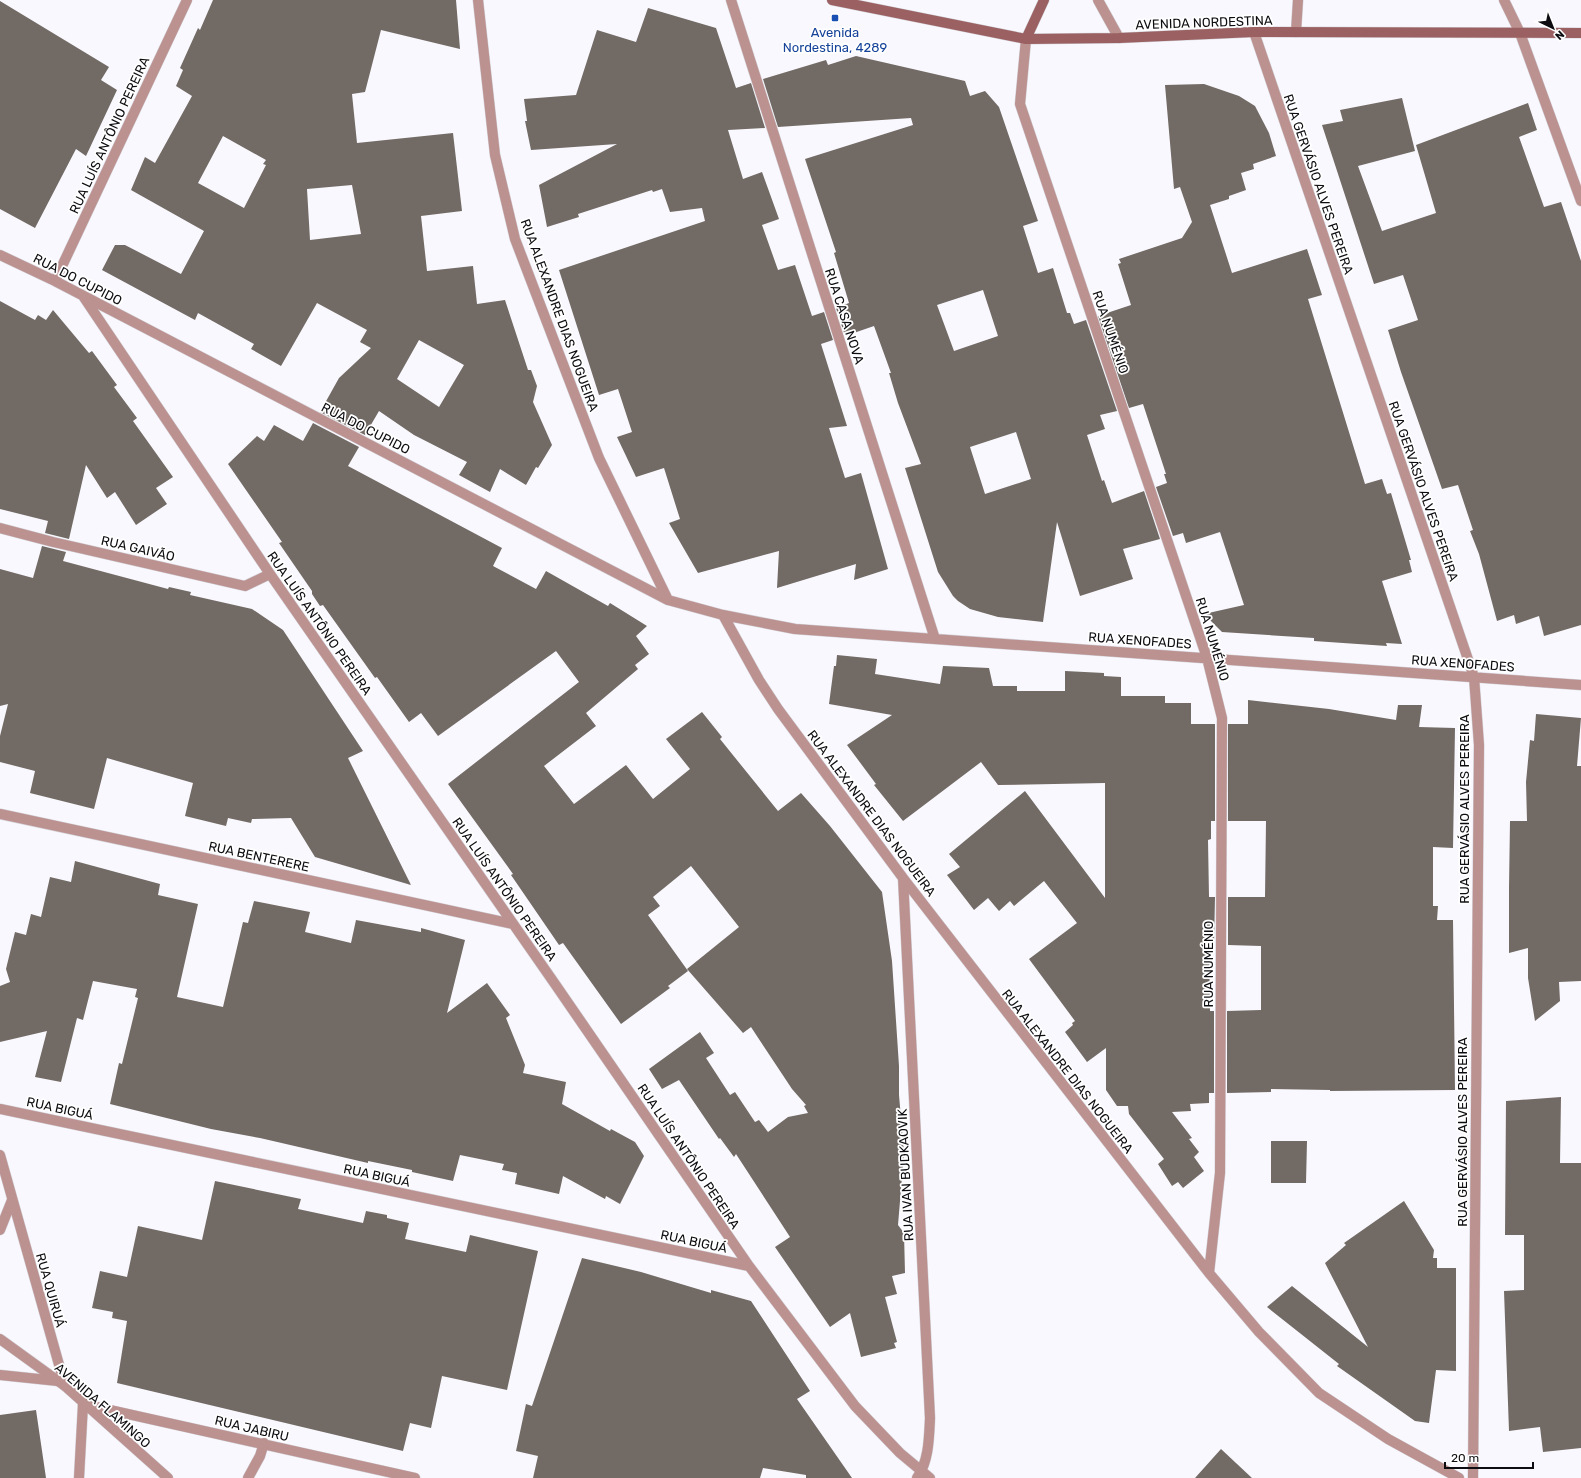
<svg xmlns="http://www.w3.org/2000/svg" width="1581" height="1478" viewBox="0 0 1581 1478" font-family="Rubik,sans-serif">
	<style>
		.building { fill: #726a64; fill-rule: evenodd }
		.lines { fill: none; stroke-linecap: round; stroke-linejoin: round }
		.service-casing { stroke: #d3d2d8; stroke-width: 11 }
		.minor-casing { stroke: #d3d2d8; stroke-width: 11 }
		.tertiary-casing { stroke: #d3d2d8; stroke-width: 11 }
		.secondary-casing { stroke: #d3d2d8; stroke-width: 11 }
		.service { stroke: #bc9291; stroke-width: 10 }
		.minor { stroke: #bc9291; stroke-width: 10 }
		.tertiary { stroke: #bc9291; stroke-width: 10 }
		.secondary { stroke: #9b6061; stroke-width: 10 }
		.transit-dot { fill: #1a4fb4; stroke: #fff; stroke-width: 1.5 }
		.labels { text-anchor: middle; stroke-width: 3.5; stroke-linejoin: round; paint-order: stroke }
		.street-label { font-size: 13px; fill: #0d0c10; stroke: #fff }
		.transit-label { font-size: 13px; fill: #164399; stroke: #fff }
	</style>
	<rect width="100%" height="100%" fill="#f9f8fe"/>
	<path class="building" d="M213,0H456L460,49L381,30L365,92L352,94L357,143L453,133L462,211L421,216L427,271L473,266L477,304L505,300L528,370H531L537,386L533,402L552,445L538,468L536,467L526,485L500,469L490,492L459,475L467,462L414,435L379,411L365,435L320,412L339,378L371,348L360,342L367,330L317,303L281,366L251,349L254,344L198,313L195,320L102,270L115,245H125L181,274L204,231L131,190L145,157L155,163L192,96L176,86L183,70L180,68L198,28L200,30ZM223,136L266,160L263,164L266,165L244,208L198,183ZM352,185L361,234L310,240L307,189ZM419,340L464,365L439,407L397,379Z
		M0,1L109,67L101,80L117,90L86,156L76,149L35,228L0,209Z
		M648,8L716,28L736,88L751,83L765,128L728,130L743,179L762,172L779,219L762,225L778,270L795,265L812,316L824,312L833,340L821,344L847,426L829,428L845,478L861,473L888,569L854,580L856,564L777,588L779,551L698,573L669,523L680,519L664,468L636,477L617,437L632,432L618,389L599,395L559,270L705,221L702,208L670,212L662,189L653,192L652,190L578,214L579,217L547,227L539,185L617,144L531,150L525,121H527L524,99L576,95L597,30L636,42Z
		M856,56L965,81L970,96L985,91L999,107L1038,221L1023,226L1038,273L1053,268L1067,313H1070L1074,324L1086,320L1117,411L1100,415L1105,429L1087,435L1102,481L1104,480L1112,503L1144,491L1160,539L1123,549L1133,579L1080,596L1057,522L1043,622L998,617L970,609L958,601L953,596L938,572L905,468L921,464L898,403L889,373H891L874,326L845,336L836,308L849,303L834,253L836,252L805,159L913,125L911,118L778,127L763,79L826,60L828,65ZM983,290L998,336L954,351L937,305ZM1016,432L1031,479L985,494L970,447Z
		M1204,84L1239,96L1255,106L1269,133L1276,156L1253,164L1254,169L1241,173L1246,190L1229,196V199L1210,205L1232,273L1307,249L1322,295L1308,299L1365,484L1382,479L1387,494L1391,493L1411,560H1409L1412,572L1382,581L1402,644L1386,643L1387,646L1314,641V638L1222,632L1204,614L1244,605L1220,532L1186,543L1183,533L1173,536L1156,487L1167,483L1164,474H1166L1143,404L1129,408L1098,316L1131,305L1118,264L1121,263L1119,259L1182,238L1192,222L1180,187L1174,189L1165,85Z
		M1402,98L1415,151L1358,166L1382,231L1436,213L1416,145L1528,103L1537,130L1519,137L1544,207L1561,202L1581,261V625L1544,636L1539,616L1516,624L1514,615L1497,621L1479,554L1470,531L1473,530L1458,485L1442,489L1401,372L1388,330L1418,320L1403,275L1374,284L1322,125L1343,121L1340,110Z
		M0,301L35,320L38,315L46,320L53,310L89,353L92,351L117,385L114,387L137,418L133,421L173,477L156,488L167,504L136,525L115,492L107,498L86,465L69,539L45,533L48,521L0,509Z
		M313,423L359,447L348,466L502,548L493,566L536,589L546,571L608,606L610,603L647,626L636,636L649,654L635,665L638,669L586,713L596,726L544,766L574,804L626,765L653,799L690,769L666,739L702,712L722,737L720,739L778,811L801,793L830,826L882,892L892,961L899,1066V1095L904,1153L898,1225L904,1233L905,1273L892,1276L897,1294L885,1297L897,1342L894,1343L896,1348L861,1357L850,1313L830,1327L775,1247L790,1237L736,1154L734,1157L720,1138L719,1139L679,1080L662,1089L649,1069L700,1032L714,1053L706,1058L730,1095L735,1092L755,1122L759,1120L768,1132L788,1117L808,1113L804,1106L806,1105L792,1089L751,1027L743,1033L687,969L739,927L691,866L653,897L660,906L648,915L688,971L668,986L670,988L621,1024L563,943L559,945L511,875L513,874L448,784L579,682L556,651L438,736L421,713L409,722L377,677L375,678L323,605L320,606L312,594V591L279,543L282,542L228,464L257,436L264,441L274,425L303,441Z
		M42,546L66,552L63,561L168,589L169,587L191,592L190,595L252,609L283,630L363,751L348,758L411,885L315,857L291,818L252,819L251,823L228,818L226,826L185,816L193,783L107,758L94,809L30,793L35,771L0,762V736L8,704L0,706V569L33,578Z
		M837,655L877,659L875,674L940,684L943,666L989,668L993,686H1017V691H1065V671L1104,673V676L1121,677V696H1165V703H1191V724H1215V821H1211V839L1208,840L1209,897H1215L1214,945H1209L1210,1011H1214V1093H1209V1103L1190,1104L1191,1111L1172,1112L1192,1138L1189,1139L1199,1152L1194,1157L1204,1171L1183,1188L1178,1182L1172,1186L1158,1164L1164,1159L1129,1114L1128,1106H1117L1106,1090V1048L1087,1062L1065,1032L1073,1025L1072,1023L1075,1021L1029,959L1077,923L1044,881L1014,906L1010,901L999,911L988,898L974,910L947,875L960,867L949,854L1025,791L1105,898V783L998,785L981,762L903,821L874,785L876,784L847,745L892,715L829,704L834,666H836Z
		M1248,700L1329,709L1396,720L1398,705H1422L1419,727L1455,728L1453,848L1433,847V906H1438L1437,920H1453L1455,1090L1330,1091V1090L1271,1089V1092L1227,1093V1011L1261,1010V946L1228,945V897H1265L1266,821H1228V724H1248Z
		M1536,714L1581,718L1577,766H1581V981L1559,982L1560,1001L1535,1021L1528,978V948L1509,953V888L1510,821H1527L1526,782L1530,740L1534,741Z
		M75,861L160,884L158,895L198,904L177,997L223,1007L243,922L248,923L254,901L310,912L305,932L351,943L356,920L421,932V928L465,940L447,1013L487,983L510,1015L506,1018L525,1065L523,1073L566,1082L562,1104L610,1131L611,1129L635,1142L644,1156L620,1204L606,1196L605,1199L563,1176L559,1194L515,1184L517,1173L502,1170L504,1164L460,1155L453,1181L412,1172V1170L368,1161V1163L260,1138L211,1129L110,1104L119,1063L122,1064L138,998L135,997L137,989L93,981L83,1020L77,1018L61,1082L35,1077L47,1031L0,1042V986L10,982L6,969L15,932L26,935L31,914L41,917L50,877L71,882Z
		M1561,1097L1560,1163H1581V1448L1543,1452L1540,1427L1509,1431L1504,1291L1524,1290V1235H1505L1506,1101Z
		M1271,1141H1307L1306,1183H1271Z
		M215,1181L301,1199L298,1209L363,1223L366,1211L387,1215V1218L409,1223L405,1239L466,1252L470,1235L538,1251L507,1390L442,1376L431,1428L410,1423L403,1451L117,1383L127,1321L112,1318L113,1312L92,1308L100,1271L127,1277L138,1226L202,1240Z
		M1404,1201L1434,1250L1433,1258H1437V1268H1456V1371L1436,1370L1429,1423L1415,1421L1337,1366L1339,1364L1267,1307L1292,1286L1368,1347L1325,1263L1346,1245L1344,1243Z
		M582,1258L641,1272L711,1293V1290L751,1301L810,1391L797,1399L852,1478H806V1475L763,1468L760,1478H533L538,1456L516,1451L526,1404L532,1406Z
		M36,1410L46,1478H0V1415Z
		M1221,1449L1252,1478H1195Z"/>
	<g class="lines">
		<g class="service-casing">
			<path id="service" d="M1296,32L1298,0"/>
		</g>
		<g class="minor-casing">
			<path id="minor" d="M478,0L495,155L515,239L599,458L668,600
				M731,0L935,639
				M1098,0L1119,38
				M1254,32L1474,677L1479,745L1473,1478
				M1026,39L1020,104L1207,658L1222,718L1220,1173L1209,1273
				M0,255L55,281L668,600L723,615L795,629L1581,685
				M55,281L187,0
				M83,296L270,574L555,984L749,1266L855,1406L900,1453L930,1478
				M0,528L53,542L245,586L270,574
				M723,615L759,680L778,709L903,878L1209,1273L1259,1332L1319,1393L1388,1439L1459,1478
				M0,814L513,924
				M903,878L930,1418C929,1438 929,1461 917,1478
				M0,1109L749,1266
				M0,1155L65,1386
				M0,1230L12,1200
				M0,1375L58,1381
				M83,1404L415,1478
				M248,1478L260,1456L264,1443"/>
		</g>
		<g class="tertiary-casing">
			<path id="tertiary" d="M1504,0L1520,33L1581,201
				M0,1339L65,1386L168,1478
				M79,1478L83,1404"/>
		</g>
		<g class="secondary-casing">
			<path id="secondary" d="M832,0L1026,39L1119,38L1254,32L1581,33
				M1026,39L1044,0"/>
		</g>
		<use href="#service" class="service"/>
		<use href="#minor" class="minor"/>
		<use href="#tertiary" class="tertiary"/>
		<use href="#secondary" class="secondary"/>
	</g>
	<rect class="transit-dot" x="831" y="14" width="8" height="8" rx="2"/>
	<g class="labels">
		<g class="street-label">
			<text transform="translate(1204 22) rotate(-2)" y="5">AVENIDA NORDESTINA</text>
			<text transform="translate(109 135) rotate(-65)" y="5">RUA LUÍS ANTÔNIO PEREIRA</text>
			<text transform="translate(1319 184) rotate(71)" y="5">RUA GERVÁSIO ALVES PEREIRA</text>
			<text transform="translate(78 279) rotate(27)" y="5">RUA DO CUPIDO</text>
			<text transform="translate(560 315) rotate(70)" y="5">RUA ALEXANDRE DIAS NOGUEIRA</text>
			<text transform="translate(845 316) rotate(72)" y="5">RUA CASA NOVA</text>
			<text transform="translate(1111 332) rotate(71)" y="5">RUA NUMÉNIO</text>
			<text transform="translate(366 428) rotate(27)" y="5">RUA DO CUPIDO</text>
			<text transform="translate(1424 491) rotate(71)" y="5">RUA GERVÁSIO ALVES PEREIRA</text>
			<text transform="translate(138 548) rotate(13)" y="5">RUA GAIVÃO</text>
			<text transform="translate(320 623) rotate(55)" y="5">RUA LUÍS ANTÔNIO PEREIRA</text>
			<text transform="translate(1213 639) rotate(73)" y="5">RUA NUMÉNIO</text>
			<text transform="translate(1140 640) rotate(4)" y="5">RUA XENOFADES</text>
			<text transform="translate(1463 663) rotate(4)" y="5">RUA XENOFADES</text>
			<text transform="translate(1464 809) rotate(-90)" y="5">RUA GERVÁSIO ALVES PEREIRA</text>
			<text transform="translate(872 813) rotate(53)" y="5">RUA ALEXANDRE DIAS NOGUEIRA</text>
			<text transform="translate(259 856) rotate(12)" y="5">RUA BENTERERE</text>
			<text transform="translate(505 889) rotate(55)" y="5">RUA LUÍS ANTÔNIO PEREIRA</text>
			<text transform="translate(1208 964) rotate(-90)" y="5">RUA NUMÉNIO</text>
			<text transform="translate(1068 1071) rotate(52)" y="5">RUA ALEXANDRE DIAS NOGUEIRA</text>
			<text transform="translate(60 1108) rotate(12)" y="5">RUA BIGUÁ</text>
			<text transform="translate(1462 1132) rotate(-90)" y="5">RUA GERVÁSIO ALVES PEREIRA</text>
			<text transform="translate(689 1156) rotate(56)" y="5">RUA LUÍS ANTÔNIO PEREIRA</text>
			<text transform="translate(377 1175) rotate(12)" y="5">RUA BIGUÁ</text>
			<text transform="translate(905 1175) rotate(-93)" y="5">RUA IVAN BUDKAOVIK</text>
			<text transform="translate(694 1241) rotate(12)" y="5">RUA BIGUÁ</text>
			<text transform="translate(51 1290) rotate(74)" y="5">RUA QUIRUÁ</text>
			<text transform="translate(103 1405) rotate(41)" y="5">AVENIDA FLAMINGO</text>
			<text transform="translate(252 1428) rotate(13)" y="5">RUA JABIRU</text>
		</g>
		<g class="transit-label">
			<text x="835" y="37">Avenida<tspan x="835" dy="15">Nordestina, 4289</tspan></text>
		</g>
	</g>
	<g transform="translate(1553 28) rotate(137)" stroke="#ffffff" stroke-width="3" paint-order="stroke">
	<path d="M0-3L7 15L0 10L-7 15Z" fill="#0d0c10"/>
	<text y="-6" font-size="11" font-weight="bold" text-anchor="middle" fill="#0d0c10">N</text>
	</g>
	<path d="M1445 1462v6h88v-6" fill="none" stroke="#0d0c10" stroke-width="2"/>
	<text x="1451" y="1462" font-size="12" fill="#0d0c10" stroke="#ffffff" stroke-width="3" paint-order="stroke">20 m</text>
</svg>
